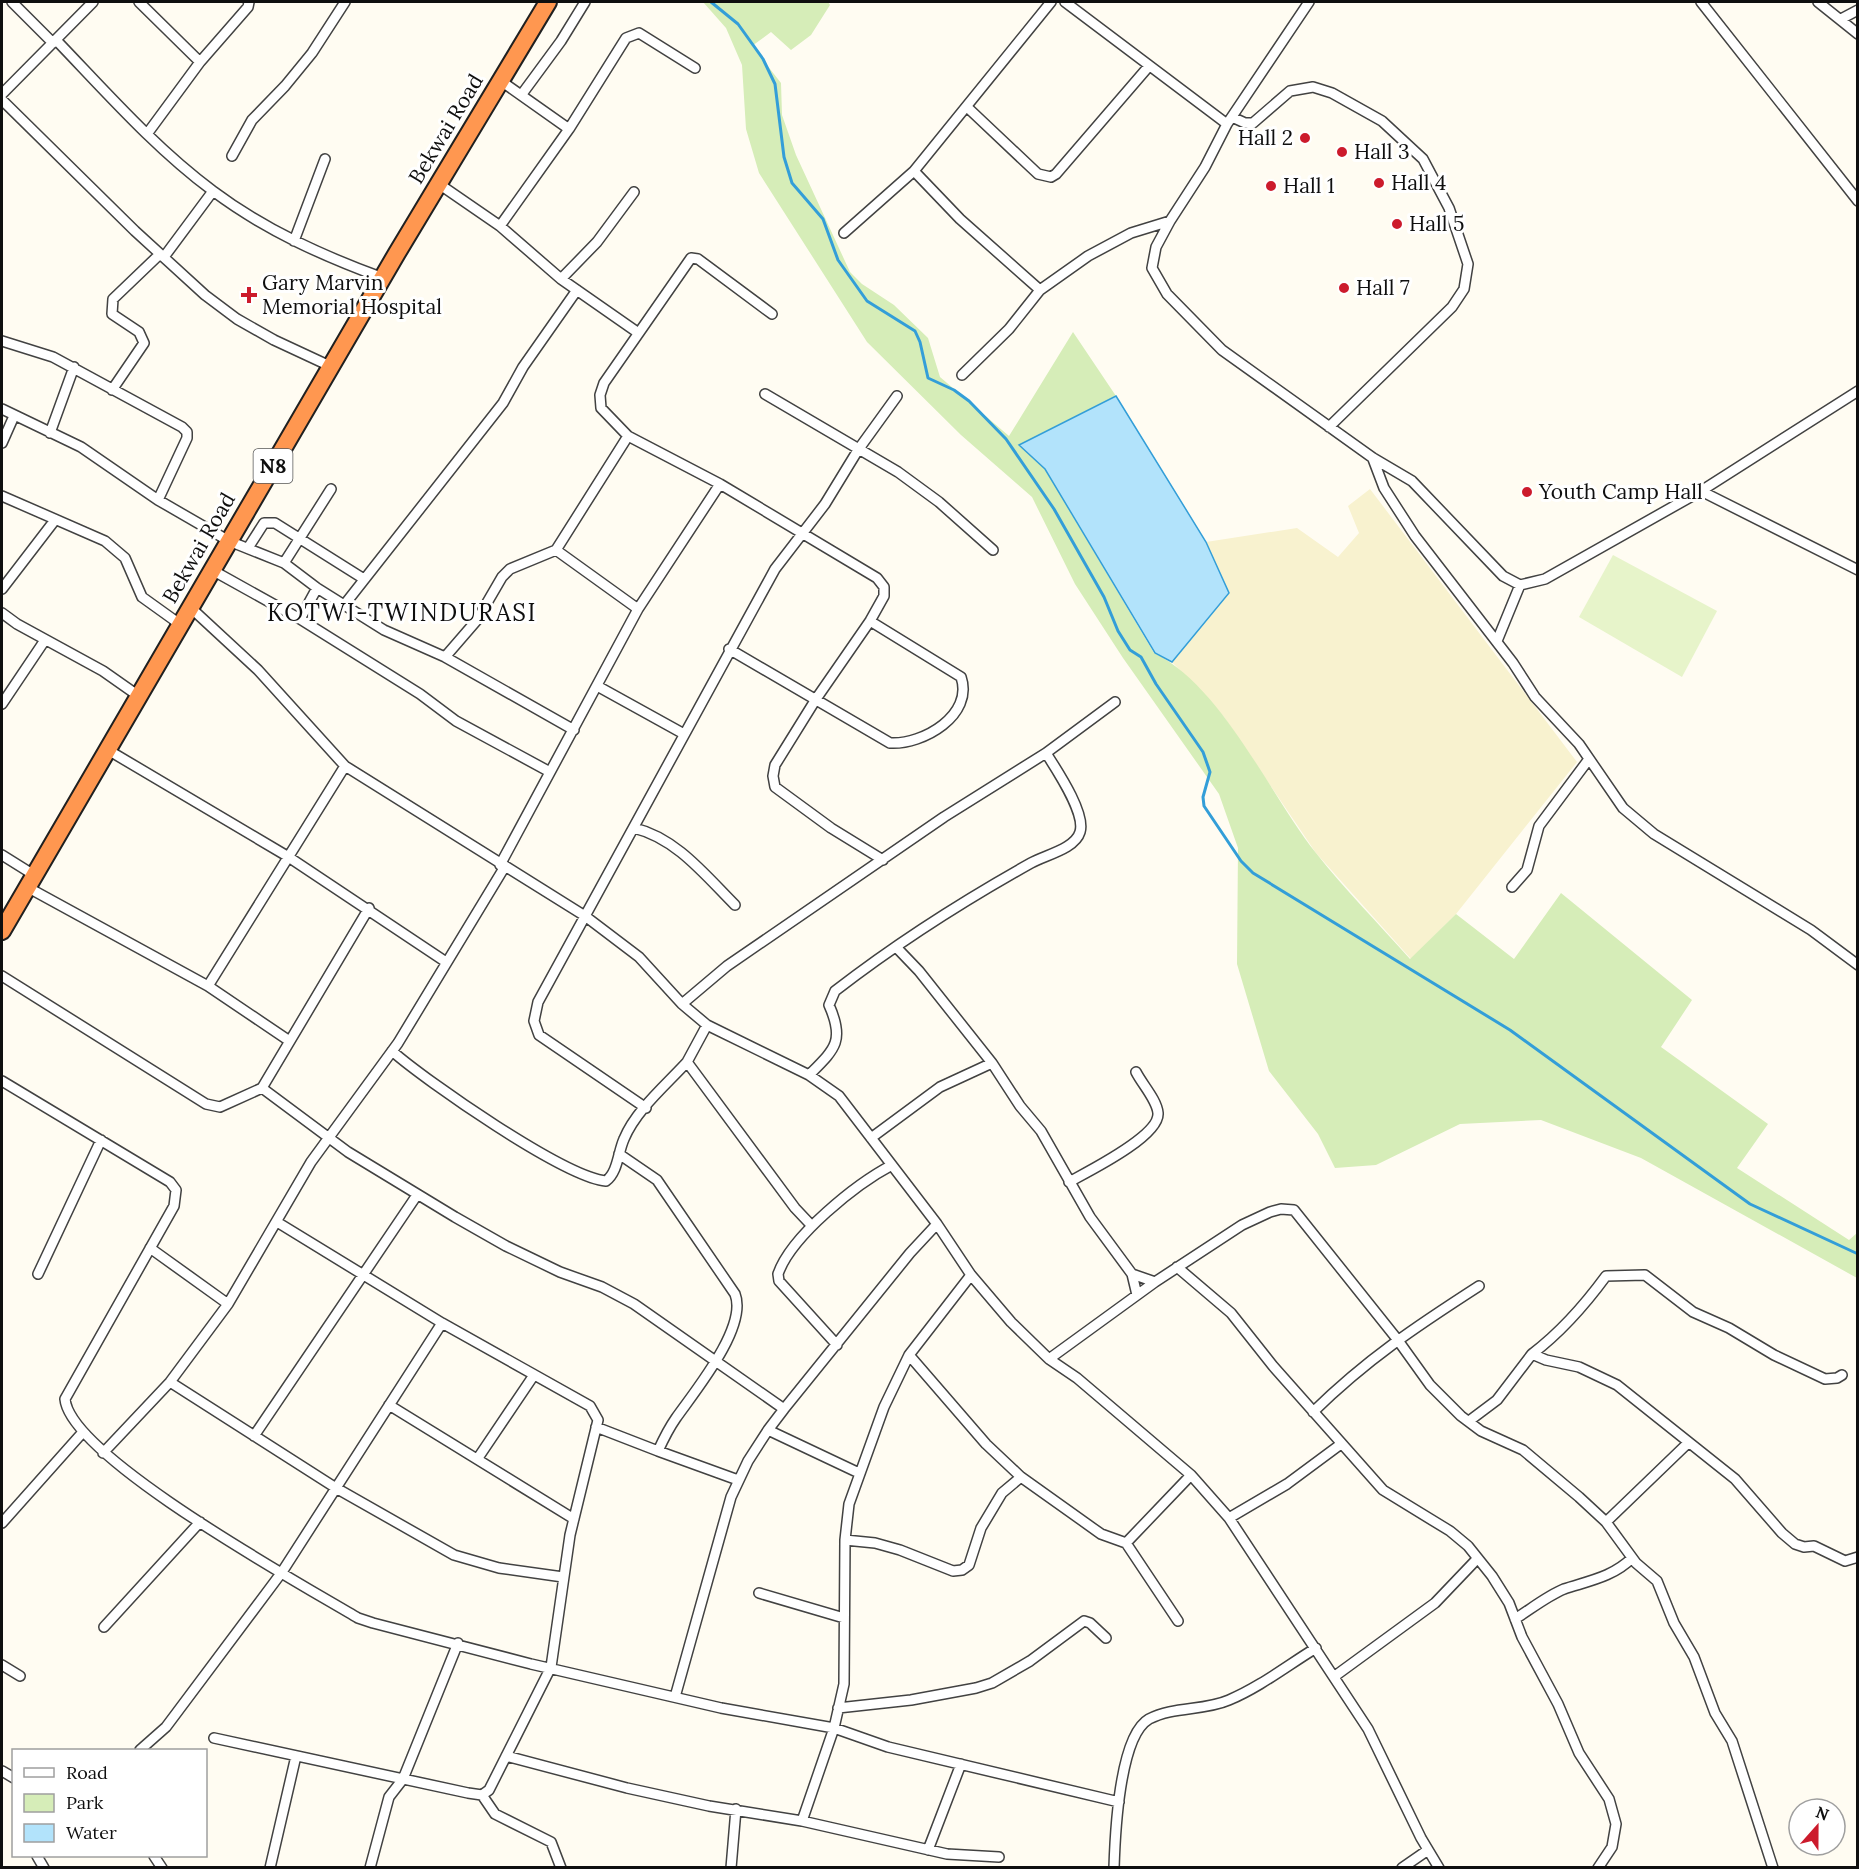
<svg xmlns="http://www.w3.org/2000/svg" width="1859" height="1869" viewBox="0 0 1859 1869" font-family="Lora,serif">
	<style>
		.farmland { fill: #f8f2cf }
		.green { fill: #d6edb8 }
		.pitch { fill: #e7f4ca }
		.water { fill: #b2e3fb; stroke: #339ed8; stroke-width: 1.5 }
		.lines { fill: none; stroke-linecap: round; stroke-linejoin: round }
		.stream { stroke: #339ed8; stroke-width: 3 }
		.street-casing { stroke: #424242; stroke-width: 12 }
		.highway-casing { stroke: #202020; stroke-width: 20 }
		.street { stroke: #fff; stroke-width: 9 }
		.highway { stroke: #ff9750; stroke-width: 16 }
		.poi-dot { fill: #cc1b2c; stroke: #fff; stroke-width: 2 }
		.labels { text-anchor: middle; stroke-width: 6; stroke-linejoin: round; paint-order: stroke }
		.shield { fill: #fff; stroke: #575757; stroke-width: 1.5 }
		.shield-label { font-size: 20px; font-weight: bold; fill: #0f0f0f }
		.street-label { font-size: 21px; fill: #0f0f0f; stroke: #fff }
		.poi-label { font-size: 21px; fill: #0f0f0f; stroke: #fff; text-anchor: start }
		.quarter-label { font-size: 24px; letter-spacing: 1.5px; fill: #0f0f0f; stroke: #fff }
	</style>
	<rect width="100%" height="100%" fill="#fffcf2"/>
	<path class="farmland" d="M1370,489L1577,762L1456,914L1411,959L1316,853L1224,717L1172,662L1229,593L1206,542L1297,528L1338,557L1359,533L1348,506Z"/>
	<path class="green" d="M703,2H828L830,5L811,35L791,50L771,32L752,46L781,83L782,115L796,155L850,272L862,284L894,305L928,338L940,377L1009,436L1073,332L1116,396L1020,446L1045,469L1154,653C1223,687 1269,794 1316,853C1345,890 1379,924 1410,959L1456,914L1514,959L1561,893L1692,1000L1661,1047L1768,1124L1737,1168L1849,1240L1857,1233V1278L1641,1158L1541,1120L1460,1124L1376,1165L1335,1168L1318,1134L1269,1071L1237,964L1238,848L1219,794L1123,658L1075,584L1032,497L961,435L867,342L759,173L746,129L742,65L726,28Z"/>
	<path class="pitch" d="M1613,555L1717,611L1682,677L1579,617Z"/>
	<path class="water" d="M1116,396L1206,542L1229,593L1172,662L1155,653L1045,469L1019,445Z"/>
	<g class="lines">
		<path class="stream" d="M711,2L738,24L763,59L775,84L784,157L792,183L823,219L838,260L867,301L915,331L920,342L928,378L954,390L969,401L1006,439L1054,509L1104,597L1118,631L1130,650L1141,657L1156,684L1203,752L1210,772L1203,797L1204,806L1241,861L1253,873L1510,1030L1750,1204L1858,1254"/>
		<g class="street-casing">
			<path id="street" d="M12,2L53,43
				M139,2L200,62
				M1065,2L1227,124
				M1309,2L1227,124L1205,167L1170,221L1156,247L1152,268L1167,294L1222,350L1373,458L1412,481L1503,576L1520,585L1545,579L1701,491L1858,391
				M1701,2L1858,201
				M1818,2L1858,34
				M1841,19L1858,10
				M56,40C106,92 155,148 213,191C265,230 323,256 383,278
				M501,81L569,129
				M2,94L93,2
				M522,94L561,41L585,2
				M2,100L135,231L205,295L237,319L274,340L332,367
				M967,107L1038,174L1051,177L1056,174L1149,66
				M1232,117L1245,123H1253L1290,91L1313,87L1332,93L1382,121L1423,159L1449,208L1468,264L1464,289L1452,307L1329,427
				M147,134L200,62L248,7L249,2
				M232,156L252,120L285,86L312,53L345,2
				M914,171L960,219L1040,290
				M439,184L500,226L561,279L637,332
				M500,226L569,129L626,38L639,33L695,68
				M844,233L914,171L1051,2
				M294,241L325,159
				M164,257L213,191
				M561,279L597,242L634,192
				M772,314L698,259L691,258L604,383L600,395L601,408L628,436L720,484L877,578L884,587V596L870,621L816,699L775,765L773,776L775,787L831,828L883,860
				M2,341L53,357L182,427L187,432V438L158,500
				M962,375L1009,329L1040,290L1088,256L1131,233L1170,221
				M112,390L144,343L139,332L112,314L113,299L160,254
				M765,394L898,472L939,502L993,550
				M2,409L81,447L158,500L229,541L284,563L317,588L384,630L445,657L574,730
				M50,433L74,367
				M2,443L14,416
				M1373,459L1384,488L1415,536L1513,663L1535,697L1579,744L1623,808L1654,834L1811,930L1858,965
				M1701,491L1858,570
				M2,496L105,541L125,558L142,597L181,625
				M248,548L264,523H275L364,579
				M556,550L638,609
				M284,563L331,489
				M212,570L300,619L420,694L456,721L550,772
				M2,589L55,520
				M345,604L503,403L523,367L577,290
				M191,608L258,670L345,766L585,916L639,957L682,1004L707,1025L809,1075L839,1096L937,1224L971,1275L1011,1322L1049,1359L1077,1378L1191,1475L1229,1518L1368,1729L1421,1838L1439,1868
				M2,613L17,624L103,671L140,697
				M300,619L317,588
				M1497,641L1520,585
				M729,649L890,743C923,745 974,715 961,677L870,621
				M445,657L477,620L502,577L510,569L556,550L628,436
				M599,687L684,734
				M2,704L45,640
				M108,750L287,856L446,962
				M634,828C676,838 705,875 735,905
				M2,855L34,875
				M500,865L638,609L720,484
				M27,887L208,986
				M1512,887L1527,870L1539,826L1589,759
				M369,908L262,1088L348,1152L455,1217L506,1246L560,1272L602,1287L634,1304L784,1409L768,1430L859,1473
				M896,947L919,971L992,1063L1020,1106L1041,1131L1090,1217L1132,1274L1137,1295
				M2,976L206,1104L220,1107L262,1088
				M682,1004L727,966L944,817L1046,753L1115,702
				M707,1025L687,1062L795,1208L812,1226
				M288,1040L208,986L345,766
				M392,1051C426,1081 564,1177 606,1181C618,1172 618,1152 624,1139C636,1110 666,1085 687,1062
				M809,1075C835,1049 845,1041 829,1005L835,991C897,943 963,901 1031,863C1045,855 1075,849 1080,832C1086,813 1056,769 1046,753
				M2,1081L170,1182L176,1190L174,1206L65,1399C70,1457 303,1585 358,1618L373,1623L531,1664L721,1708L834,1728L888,1747L1119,1802
				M646,1108L539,1035L534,1021L538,1002L775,569L825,504L858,450L897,396
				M871,1138L940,1087L992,1063
				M1069,1182C1089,1171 1160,1136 1158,1113C1157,1100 1142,1084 1136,1072
				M150,1248L228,1304
				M1177,1267L1231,1313L1273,1366L1383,1490L1450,1531L1468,1546L1492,1576L1509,1603L1522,1637L1558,1704L1579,1753L1609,1799L1616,1824L1612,1847L1598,1868
				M38,1274L101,1140
				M1132,1274L1155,1282
				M837,1345L779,1281L778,1274C791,1236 856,1184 892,1165
				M1532,1354C1561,1332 1584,1306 1606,1276L1645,1275L1693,1312L1729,1328L1774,1355L1825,1379L1837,1378L1842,1375
				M909,1355L986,1444L1021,1477L1101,1534L1126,1543L1178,1621
				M1049,1359L1155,1282L1242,1225L1270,1212L1281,1209L1294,1210L1397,1339L1430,1385L1461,1416L1481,1431L1523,1450L1579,1497L1606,1522L1636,1563L1657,1581L1674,1623L1694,1657L1715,1713L1732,1741L1773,1868
				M170,1382L336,1488L454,1555L499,1568L563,1577
				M389,1405L574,1519
				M784,1409L910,1253L937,1224
				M1313,1412C1367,1359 1417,1326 1479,1286
				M1469,1421L1497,1400L1532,1354L1546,1360L1579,1367L1617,1385L1735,1479L1782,1533L1795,1544L1804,1547L1814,1546L1845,1561L1858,1557
				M596,1427L658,1451C663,1440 669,1428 676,1418C695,1391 748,1327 735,1294L657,1180L619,1154
				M254,1436L417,1195
				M658,1451L738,1480
				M103,1453L170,1382L228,1304L311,1162L398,1043L504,868
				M478,1458L534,1375
				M1229,1518L1287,1484L1341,1444
				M1606,1522L1688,1443
				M2,1523L83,1432
				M845,1540L875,1543L900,1550L953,1571L962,1570L969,1565L981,1528L1002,1493L1021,1477
				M1126,1543L1191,1475
				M759,1593L844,1618
				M1515,1619C1531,1609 1547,1596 1564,1589C1588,1581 1613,1577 1632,1558
				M104,1627L200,1522
				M2,1665L20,1676
				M1335,1676L1435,1603L1477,1559
				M675,1697L731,1497L748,1461L768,1430
				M838,1708L911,1700L976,1688L992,1683L1030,1661L1084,1621L1090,1623L1106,1638
				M214,1738L468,1793L482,1795L489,1790L551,1667L570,1535L598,1420L590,1406L442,1323L277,1222
				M140,1750L166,1727L282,1572L442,1323
				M506,1756L627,1788L709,1806L802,1821L947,1854L999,1857
				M2,1771L14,1778
				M482,1795L495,1814L551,1842L561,1868
				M802,1821L834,1728L844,1684L845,1540L849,1504L884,1407L909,1355L971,1275
				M928,1850L961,1764
				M37,1856L44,1868
				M154,1856L162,1868
				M270,1868L296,1756
				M370,1868L389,1797L403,1779L458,1643
				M731,1868L736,1809
				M1114,1868C1115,1836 1119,1736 1149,1719C1174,1706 1204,1711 1229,1700C1260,1687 1288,1665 1316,1648
				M1402,1868L1428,1850"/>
		</g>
		<g class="highway-casing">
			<path id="highway" d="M2,931L397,253L548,2"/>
		</g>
		<use href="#street" class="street"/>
		<use href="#highway" class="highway"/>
	</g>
	<g class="poi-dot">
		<circle cx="1305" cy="138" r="6"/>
		<circle cx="1342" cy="152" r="6"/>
		<circle cx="1379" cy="183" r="6"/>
		<circle cx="1271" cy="186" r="6"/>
		<circle cx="1397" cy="224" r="6"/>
		<circle cx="1344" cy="288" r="6"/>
		<path d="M246 286h6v6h6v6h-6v6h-6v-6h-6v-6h6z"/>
		<circle cx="1527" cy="492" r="6"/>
	</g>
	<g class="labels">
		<rect class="shield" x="253.5" y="449" width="39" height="34" rx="4.5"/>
		<g class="shield-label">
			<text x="273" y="473">N8</text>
		</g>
		<g class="street-label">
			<text transform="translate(446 129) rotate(-59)" y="7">Bekwai Road</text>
			<text transform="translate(199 548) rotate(-60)" y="7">Bekwai Road</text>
		</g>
		<g class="poi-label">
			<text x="1293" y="145" text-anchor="end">Hall 2</text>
			<text x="1354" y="159">Hall 3</text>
			<text x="1391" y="190">Hall 4</text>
			<text x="1283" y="193">Hall 1</text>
			<text x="1409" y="231">Hall 5</text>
			<text x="262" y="290">Gary Marvin<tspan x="262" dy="24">Memorial Hospital</tspan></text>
			<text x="1356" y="295">Hall 7</text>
			<text x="1539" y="499">Youth Camp Hall</text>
		</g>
		<g class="quarter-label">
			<text x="402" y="621">KOTWI-TWINDURASI</text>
		</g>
	</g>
	<rect width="1859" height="1869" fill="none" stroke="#0f0f0f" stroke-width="6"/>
	<rect x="12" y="1749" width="195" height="108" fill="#ffffff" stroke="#9f9f9f" stroke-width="1.5"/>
	<rect x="24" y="1768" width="30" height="9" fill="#ffffff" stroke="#9f9f9f" stroke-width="1.5"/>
	<text x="66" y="1779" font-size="18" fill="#0f0f0f">Road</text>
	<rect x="24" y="1794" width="30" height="18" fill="#d6edb8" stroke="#9f9f9f" stroke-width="1.5"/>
	<text x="66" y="1809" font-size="18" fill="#0f0f0f">Park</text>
	<rect x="24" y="1824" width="30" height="18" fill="#b2e3fb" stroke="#9f9f9f" stroke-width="1.5"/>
	<text x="66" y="1839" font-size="18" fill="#0f0f0f">Water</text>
	<g transform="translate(1817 1827) rotate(21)"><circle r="28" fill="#ffffff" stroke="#9f9f9f" stroke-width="1.5"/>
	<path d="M0-4.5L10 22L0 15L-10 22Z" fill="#cc1b2c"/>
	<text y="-9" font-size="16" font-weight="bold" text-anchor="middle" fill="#0f0f0f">N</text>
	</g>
</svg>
